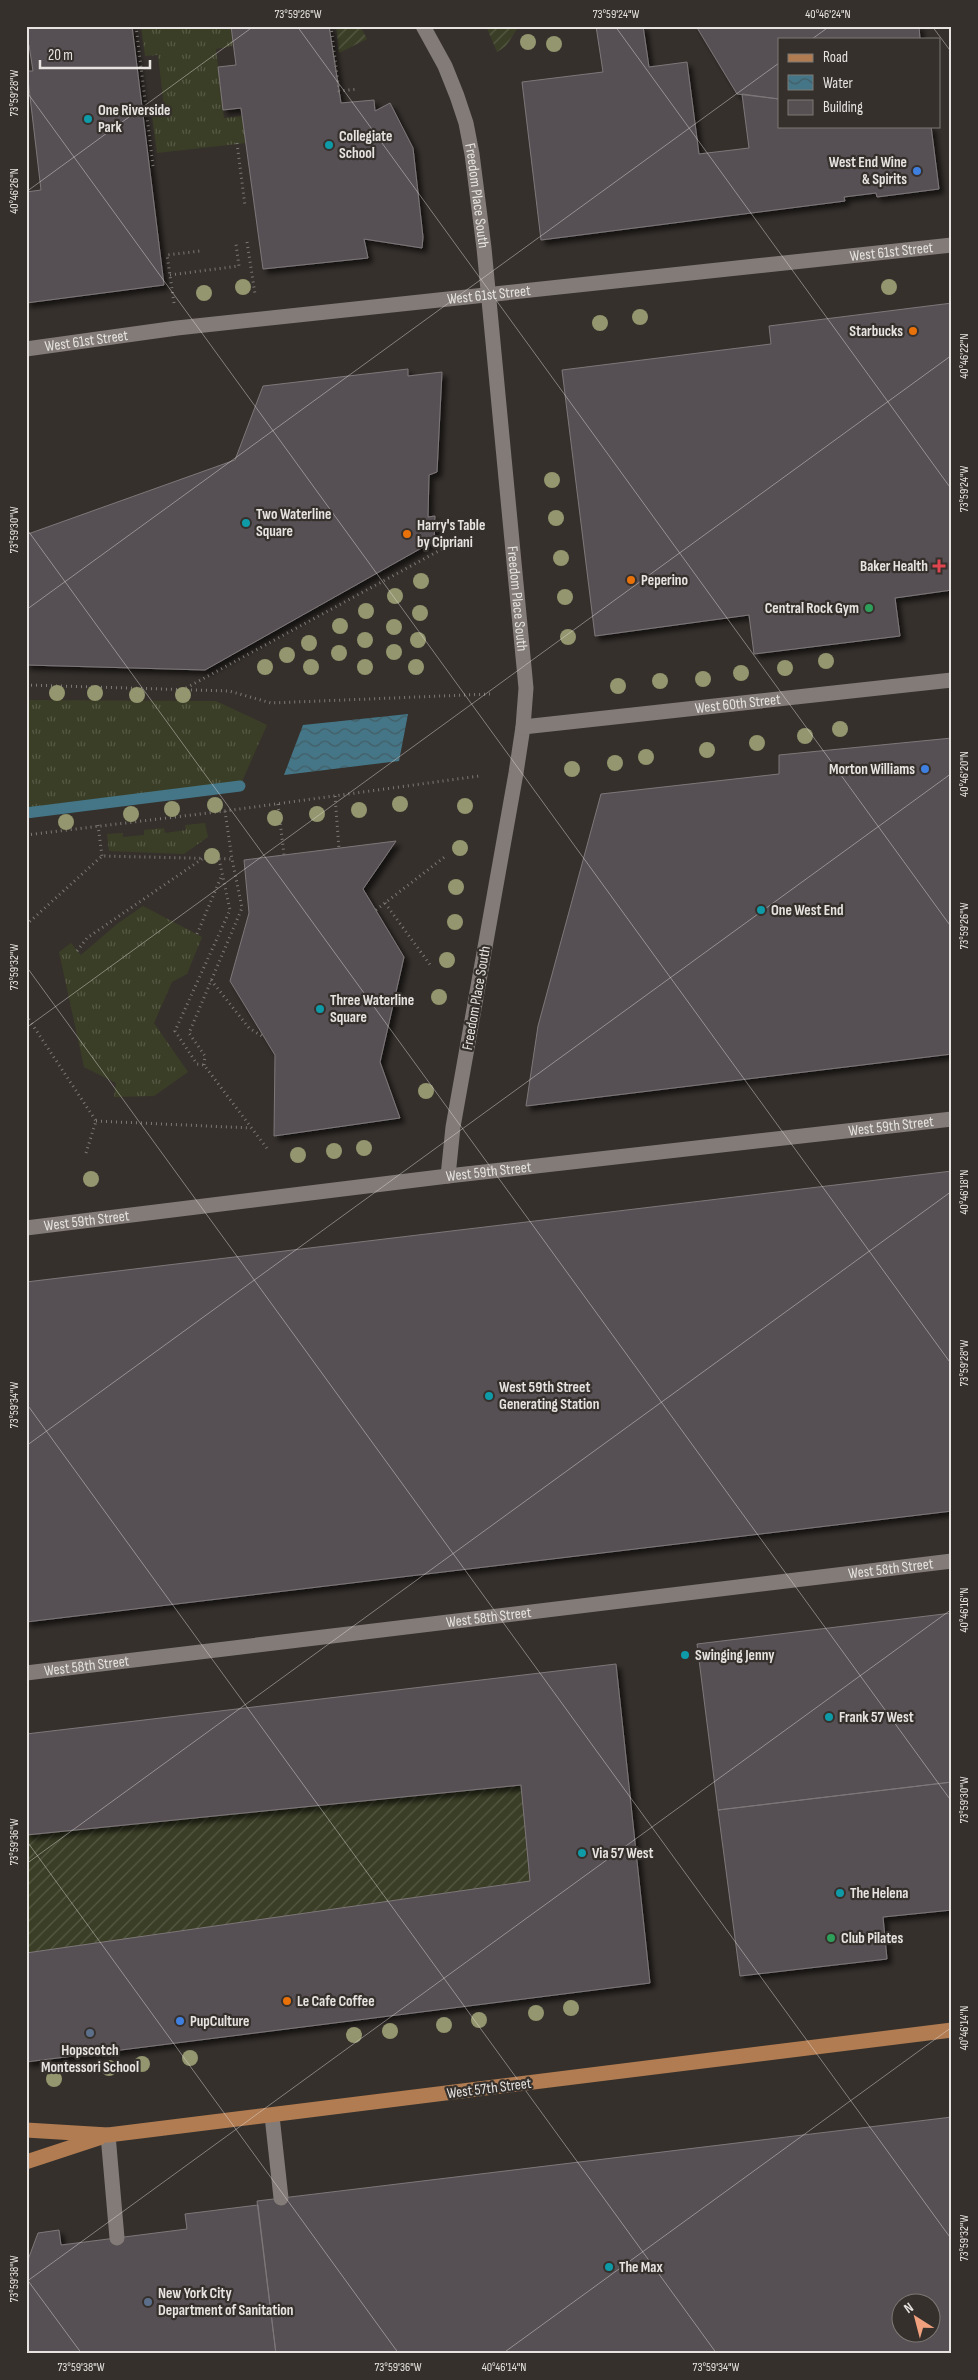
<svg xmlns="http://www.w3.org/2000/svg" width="978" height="2380" viewBox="0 0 978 2380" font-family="'Sofia Sans Condensed',sans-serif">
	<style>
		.grass { fill: url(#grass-tufts) }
		.garden { fill: url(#garden-furrows) }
		.water { fill: url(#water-waves) }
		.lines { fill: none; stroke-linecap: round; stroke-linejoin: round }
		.stream { stroke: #447687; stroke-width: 11 }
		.building { fill: #565053; stroke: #7e777a; fill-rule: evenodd; filter: url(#shadow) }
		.path { stroke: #7d7975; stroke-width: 3; stroke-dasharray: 1 4; stroke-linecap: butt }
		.service { stroke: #827b77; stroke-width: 15 }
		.minor { stroke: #827b77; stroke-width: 15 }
		.primary { stroke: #b17c51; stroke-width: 15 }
		.tree { fill: #93966e }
		.ticks { fill: none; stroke: #e6e3e0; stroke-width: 1; stroke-opacity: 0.45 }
		.culture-dot { fill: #0f9aa8; stroke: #35302c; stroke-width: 2 }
		.shop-dot { fill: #3f7fe0; stroke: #35302c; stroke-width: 2 }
		.food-dot { fill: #e8710a; stroke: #35302c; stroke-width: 2 }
		.health-dot { fill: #e0444e; stroke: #35302c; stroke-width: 2 }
		.leisure-dot { fill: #2e9e5b; stroke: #35302c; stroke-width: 2 }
		.service-dot { fill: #5c6f8a; stroke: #35302c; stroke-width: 2 }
		.labels { text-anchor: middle; stroke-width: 4.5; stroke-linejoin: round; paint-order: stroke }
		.poi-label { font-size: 15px; font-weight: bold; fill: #e6e3e0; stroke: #35302c; text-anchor: start }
		.street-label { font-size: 15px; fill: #e6e3e0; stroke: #35302c }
		.neatline { fill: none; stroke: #e6e3e0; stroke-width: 2 }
		.ticks-label { font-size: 12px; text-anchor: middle; fill: #e6e3e0 }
	</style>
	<defs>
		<pattern id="grass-tufts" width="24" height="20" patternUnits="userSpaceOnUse" patternTransform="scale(1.25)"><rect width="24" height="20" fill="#3b3e26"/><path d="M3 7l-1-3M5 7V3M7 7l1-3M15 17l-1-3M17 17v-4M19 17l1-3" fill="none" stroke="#575a45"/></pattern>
		<pattern id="garden-furrows" width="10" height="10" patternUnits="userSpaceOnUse" patternTransform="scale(1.25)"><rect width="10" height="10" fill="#3b3e26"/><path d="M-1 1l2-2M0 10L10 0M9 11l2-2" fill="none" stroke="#575a45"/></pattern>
		<pattern id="water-waves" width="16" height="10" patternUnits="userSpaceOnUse" patternTransform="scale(1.25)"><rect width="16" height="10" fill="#447687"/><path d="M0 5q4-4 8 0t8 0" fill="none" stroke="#445d65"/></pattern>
		<filter id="shadow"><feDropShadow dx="4.5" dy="4.5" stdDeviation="2.5" flood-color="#0009"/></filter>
	</defs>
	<rect width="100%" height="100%" fill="#35302c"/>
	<path class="grass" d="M141,26H231L233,46L216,49L224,118L242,116L246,143L157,153L151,108L164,107L158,55L145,56Z
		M26,700L216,701L267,725L240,786L26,813Z
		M205,823L208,837L184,854L109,851L107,834L123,833V837L144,835V830L164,828L165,833L186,830L185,825Z
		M143,906L202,937L187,974L172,982L154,1023L188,1072L154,1096L114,1097L116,1083L84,1067L59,952L71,943L81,955L117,924Z"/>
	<path class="garden" d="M336,26H360L367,39L339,53Z
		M486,26H519L506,46L497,52Z
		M521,1785L530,1881L26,1953V1835Z"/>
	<path class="water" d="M408,714L399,761L284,775L303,725Z"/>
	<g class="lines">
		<path class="stream" d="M26,813L240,786"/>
	</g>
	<path class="building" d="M26,26H132L164,285L26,303V192L41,190L27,71H33L29,45H26Z
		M231,26H329L341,103L374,100L375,111L390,103L413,148L423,237L422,248L364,239L368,258L263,269L241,108L223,110L218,67L236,65Z
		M596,26H643L649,67L687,62L699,154L749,148L742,94L779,99V126H931L939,189L877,197L876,193L844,197L845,201L541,240L522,82L603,72Z
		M696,26H919L920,39H779V99L737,94Z
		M952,303V590L895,598L900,636L754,654L749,615L595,636L562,370L771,344L769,326Z
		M408,369V376L442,372L437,472L429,475L428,517L435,516L434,541L205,670L26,665V529L28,534L235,460L263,386Z
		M952,738V1054L526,1106L538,1026L601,794L779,774V755Z
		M396,841L363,889L404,957L380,1062L400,1118L274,1136L275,1055L230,981L249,913L244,860Z
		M952,1171V1511L26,1622V1282Z
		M952,1613V1782L718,1810L697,1644Z
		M616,1664L650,1983L26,2062V1953L530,1881L521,1785L26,1835V1734Z
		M952,1782V1910L883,1917L887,1959L740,1976L718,1810Z
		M952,2117V2354H276L257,2201ZM900,2302H930V2332H900Z
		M258,2205L276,2354H26V2265L38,2233L59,2230L61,2245L187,2229L185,2214Z"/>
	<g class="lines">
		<path class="path" d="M136,26L153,166
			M331,26L339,91L358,89
			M237,143L245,206
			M247,242L255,294
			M170,275L239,266L236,244
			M174,303L167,255L200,251
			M26,685L229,691L271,703L490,694
			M186,688L457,541
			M335,796L339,849
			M278,804L284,855
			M98,825L102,856
			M26,835L225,811L479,776
			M219,859L230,910L175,1031L197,1064L204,1065L269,1151
			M385,903L431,966
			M376,910L447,855
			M26,925L102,856L232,859L225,811
			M197,934L222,875
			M77,951L87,938L202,859
			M211,980L249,1028L265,1038
			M26,1015L96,1121
			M204,1065L205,1056L189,1033L242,908L232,859
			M96,1121L251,1128
			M86,1153L96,1121"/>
		<path class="service" d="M272,2116L281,2198
			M108,2135L117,2238"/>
		<g class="minor">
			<path id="s1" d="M423,26L445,66L457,96L466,123L472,154L484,248L526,688L523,727L516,773L453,1127L448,1176"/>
			<path id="s2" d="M26,349L177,328L952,245"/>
			<path id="s3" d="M523,727L952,680"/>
			<path id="s4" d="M26,1228L448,1176L952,1119"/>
			<path id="s5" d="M26,1673L952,1561"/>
		</g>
		<path class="primary" d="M26,2130L108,2135L952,2030
			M26,2162L99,2138"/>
	</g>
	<g class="tree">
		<circle cx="528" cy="42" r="8"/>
		<circle cx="554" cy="44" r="8"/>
		<circle cx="243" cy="287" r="8"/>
		<circle cx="889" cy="287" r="8"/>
		<circle cx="204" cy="293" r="8"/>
		<circle cx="640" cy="317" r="8"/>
		<circle cx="600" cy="323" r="8"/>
		<circle cx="552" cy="480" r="8"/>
		<circle cx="556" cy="518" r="8"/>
		<circle cx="561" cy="558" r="8"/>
		<circle cx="421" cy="581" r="8"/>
		<circle cx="395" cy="596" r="8"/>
		<circle cx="565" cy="597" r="8"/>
		<circle cx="366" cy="611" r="8"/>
		<circle cx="420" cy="613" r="8"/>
		<circle cx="340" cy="626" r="8"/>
		<circle cx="394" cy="627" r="8"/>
		<circle cx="568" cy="637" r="8"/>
		<circle cx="365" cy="640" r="8"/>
		<circle cx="418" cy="640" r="8"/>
		<circle cx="309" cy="643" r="8"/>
		<circle cx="394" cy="652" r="8"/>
		<circle cx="339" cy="653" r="8"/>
		<circle cx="287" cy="655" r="8"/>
		<circle cx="826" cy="661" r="8"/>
		<circle cx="265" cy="667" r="8"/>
		<circle cx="311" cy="667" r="8"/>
		<circle cx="365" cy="667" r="8"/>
		<circle cx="416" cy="667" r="8"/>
		<circle cx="785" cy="668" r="8"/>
		<circle cx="741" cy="673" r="8"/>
		<circle cx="703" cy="679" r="8"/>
		<circle cx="660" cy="681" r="8"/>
		<circle cx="618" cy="686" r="8"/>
		<circle cx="57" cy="693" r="8"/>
		<circle cx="95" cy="693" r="8"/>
		<circle cx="137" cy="695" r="8"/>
		<circle cx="183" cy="695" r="8"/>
		<circle cx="840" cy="729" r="8"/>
		<circle cx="805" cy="736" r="8"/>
		<circle cx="757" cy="743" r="8"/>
		<circle cx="707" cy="750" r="8"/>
		<circle cx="646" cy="757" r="8"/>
		<circle cx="615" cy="763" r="8"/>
		<circle cx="572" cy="769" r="8"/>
		<circle cx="400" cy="804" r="8"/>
		<circle cx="215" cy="805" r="8"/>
		<circle cx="465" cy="806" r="8"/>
		<circle cx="172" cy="809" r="8"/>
		<circle cx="359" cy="810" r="8"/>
		<circle cx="131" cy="814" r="8"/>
		<circle cx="317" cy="814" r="8"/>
		<circle cx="275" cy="818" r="8"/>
		<circle cx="66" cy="822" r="8"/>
		<circle cx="460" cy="848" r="8"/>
		<circle cx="212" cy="856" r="8"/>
		<circle cx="456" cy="887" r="8"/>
		<circle cx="455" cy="922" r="8"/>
		<circle cx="447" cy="960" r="8"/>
		<circle cx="439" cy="997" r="8"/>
		<circle cx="426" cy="1091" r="8"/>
		<circle cx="364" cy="1148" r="8"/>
		<circle cx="334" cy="1151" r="8"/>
		<circle cx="298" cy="1155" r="8"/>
		<circle cx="91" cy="1179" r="8"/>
		<circle cx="571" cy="2008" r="8"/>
		<circle cx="536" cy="2013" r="8"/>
		<circle cx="479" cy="2020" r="8"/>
		<circle cx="444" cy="2025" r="8"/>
		<circle cx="390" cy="2031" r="8"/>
		<circle cx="354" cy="2035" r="8"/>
		<circle cx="190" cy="2058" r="8"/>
		<circle cx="142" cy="2064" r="8"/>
		<circle cx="109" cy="2068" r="8"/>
		<circle cx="54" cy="2079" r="8"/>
	</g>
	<path class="ticks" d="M297,26L952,928M615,26L952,490M932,26L952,53M812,39L830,26M26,91L952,1365M26,192L254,26M26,528L952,1802M26,610L779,63M26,966L952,2240M26,1028L952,355M26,1403L717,2354M26,1446L952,773M26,1840L399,2354M26,1864L952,1191M26,2278L82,2354M26,2282L952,1609M502,2354L952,2027"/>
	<g class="culture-dot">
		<circle cx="88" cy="119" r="5"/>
		<circle cx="329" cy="145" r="5"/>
		<circle cx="246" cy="523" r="5"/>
		<circle cx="761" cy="910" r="5"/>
		<circle cx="320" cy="1009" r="5"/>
		<circle cx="489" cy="1396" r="5"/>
		<circle cx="685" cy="1655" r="5"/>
		<circle cx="829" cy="1717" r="5"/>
		<circle cx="582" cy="1853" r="5"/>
		<circle cx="840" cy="1893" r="5"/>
		<circle cx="609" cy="2267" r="5"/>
	</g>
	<g class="shop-dot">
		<circle cx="917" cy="171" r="5"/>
		<circle cx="925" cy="769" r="5"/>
		<circle cx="180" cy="2021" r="5"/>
	</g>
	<g class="food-dot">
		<circle cx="913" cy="331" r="5"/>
		<circle cx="407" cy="534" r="5"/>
		<circle cx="631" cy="580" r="5"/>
		<circle cx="287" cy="2001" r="5"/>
	</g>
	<path class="health-dot" d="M936.5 558.5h5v5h5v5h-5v5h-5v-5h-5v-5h5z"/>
	<g class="leisure-dot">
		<circle cx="869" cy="608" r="5"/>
		<circle cx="831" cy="1938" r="5"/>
	</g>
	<g class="service-dot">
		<circle cx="90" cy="2033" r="5"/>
		<circle cx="148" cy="2302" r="5"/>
	</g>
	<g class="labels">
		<g class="poi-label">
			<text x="98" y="115">One Riverside<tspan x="98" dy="17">Park</tspan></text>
			<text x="339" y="141">Collegiate<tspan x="339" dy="17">School</tspan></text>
			<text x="907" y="167" text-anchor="end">West End Wine<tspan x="907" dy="17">&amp; Spirits</tspan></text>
			<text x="903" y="336" text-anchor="end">Starbucks</text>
			<text x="256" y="519">Two Waterline<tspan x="256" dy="17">Square</tspan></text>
			<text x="417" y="530">Harry's Table<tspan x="417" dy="17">by Cipriani</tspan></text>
			<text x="928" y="571" text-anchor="end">Baker Health</text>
			<text x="641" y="585">Peperino</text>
			<text x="859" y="613" text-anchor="end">Central Rock Gym</text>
			<text x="915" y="774" text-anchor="end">Morton Williams</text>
			<text x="771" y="915">One West End</text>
			<text x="330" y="1005">Three Waterline<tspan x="330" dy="17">Square</tspan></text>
			<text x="499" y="1392">West 59th Street<tspan x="499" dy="17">Generating Station</tspan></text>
			<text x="695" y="1660">Swinging Jenny</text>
			<text x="839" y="1722">Frank 57 West</text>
			<text x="592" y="1858">Via 57 West</text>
			<text x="850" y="1898">The Helena</text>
			<text x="841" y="1943">Club Pilates</text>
			<text x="297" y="2006">Le Cafe Coffee</text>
			<text x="190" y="2026">PupCulture</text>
			<text x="90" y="2055" text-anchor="middle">Hopscotch<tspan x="90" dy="17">Montessori School</tspan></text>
			<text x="619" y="2272">The Max</text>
			<text x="158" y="2298">New York City<tspan x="158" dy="17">Department of Sanitation</tspan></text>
		</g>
		<g class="street-label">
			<text dy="5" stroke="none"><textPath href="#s1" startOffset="180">Freedom Place South</textPath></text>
			<text dy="5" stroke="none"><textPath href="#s2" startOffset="871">West 61st Street</textPath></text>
			<text dy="5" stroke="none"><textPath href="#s2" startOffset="466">West 61st Street</textPath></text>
			<text dy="5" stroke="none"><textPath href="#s2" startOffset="61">West 61st Street</textPath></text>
			<text dy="5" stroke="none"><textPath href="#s1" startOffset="585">Freedom Place South</textPath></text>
			<text dy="5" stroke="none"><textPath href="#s3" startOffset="216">West 60th Street</textPath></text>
			<text transform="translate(476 998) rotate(-80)" y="5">Freedom Place South</text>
			<text dy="5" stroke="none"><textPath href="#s4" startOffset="871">West 59th Street</textPath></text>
			<text dy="5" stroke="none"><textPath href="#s4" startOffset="466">West 59th Street</textPath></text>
			<text dy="5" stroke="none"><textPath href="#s4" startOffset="61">West 59th Street</textPath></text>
			<text dy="5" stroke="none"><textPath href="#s5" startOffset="871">West 58th Street</textPath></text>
			<text dy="5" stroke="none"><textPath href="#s5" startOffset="466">West 58th Street</textPath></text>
			<text dy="5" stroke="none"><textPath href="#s5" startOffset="61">West 58th Street</textPath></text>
			<text transform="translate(489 2088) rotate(-7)" y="5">West 57th Street</text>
		</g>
	</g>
	<rect width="978" height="2380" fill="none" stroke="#35302c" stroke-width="55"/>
	<rect x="778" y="38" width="162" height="90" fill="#35302c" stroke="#7c7874"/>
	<rect x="788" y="54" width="25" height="8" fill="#b17c51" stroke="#7c7874"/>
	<text x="823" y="62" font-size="15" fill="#e6e3e0">Road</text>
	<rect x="788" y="75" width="25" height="15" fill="url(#water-waves)" stroke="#7c7874"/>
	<text x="823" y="88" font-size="15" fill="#e6e3e0">Water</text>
	<rect x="788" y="100" width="25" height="15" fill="#565053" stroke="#7c7874"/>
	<text x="823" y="112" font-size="15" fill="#e6e3e0">Building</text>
	<g transform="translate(916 2318) rotate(324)"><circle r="24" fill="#35302c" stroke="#7c7874"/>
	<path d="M0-4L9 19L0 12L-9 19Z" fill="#f2a17e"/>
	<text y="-8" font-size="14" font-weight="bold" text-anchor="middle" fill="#e6e3e0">N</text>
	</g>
	<path d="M40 60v8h110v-8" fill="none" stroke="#e6e3e0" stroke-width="2.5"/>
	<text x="48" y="60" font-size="15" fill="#e6e3e0" stroke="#35302c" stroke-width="4" paint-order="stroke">20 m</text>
	<rect x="28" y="28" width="922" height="2324" class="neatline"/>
	<g class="ticks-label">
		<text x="298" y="18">73°59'26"W</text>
		<text x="616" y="18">73°59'24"W</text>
		<text x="828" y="18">40°46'24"N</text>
		<text transform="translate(14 93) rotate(-90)" y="4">73°59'28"W</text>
		<text transform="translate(14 191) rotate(-90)" y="4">40°46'26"N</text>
		<text transform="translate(964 356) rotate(-90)" y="4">40°46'22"N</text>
		<text transform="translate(964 489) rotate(-90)" y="4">73°59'24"W</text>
		<text transform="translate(14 530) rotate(-90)" y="4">73°59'30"W</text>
		<text transform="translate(964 774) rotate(-90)" y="4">40°46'20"N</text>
		<text transform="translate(964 926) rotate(-90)" y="4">73°59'26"W</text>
		<text transform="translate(14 967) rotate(-90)" y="4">73°59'32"W</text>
		<text transform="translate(964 1192) rotate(-90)" y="4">40°46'18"N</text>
		<text transform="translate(964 1363) rotate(-90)" y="4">73°59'28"W</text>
		<text transform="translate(14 1405) rotate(-90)" y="4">73°59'34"W</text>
		<text transform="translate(964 1610) rotate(-90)" y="4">40°46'16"N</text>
		<text transform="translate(964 1800) rotate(-90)" y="4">73°59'30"W</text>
		<text transform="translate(14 1842) rotate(-90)" y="4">73°59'36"W</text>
		<text transform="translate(964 2028) rotate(-90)" y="4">40°46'14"N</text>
		<text transform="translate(964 2238) rotate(-90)" y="4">73°59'32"W</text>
		<text transform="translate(14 2279) rotate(-90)" y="4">73°59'38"W</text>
		<text x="81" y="2371">73°59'38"W</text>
		<text x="398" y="2371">73°59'36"W</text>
		<text x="504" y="2371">40°46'14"N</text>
		<text x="716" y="2371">73°59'34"W</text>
	</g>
</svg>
